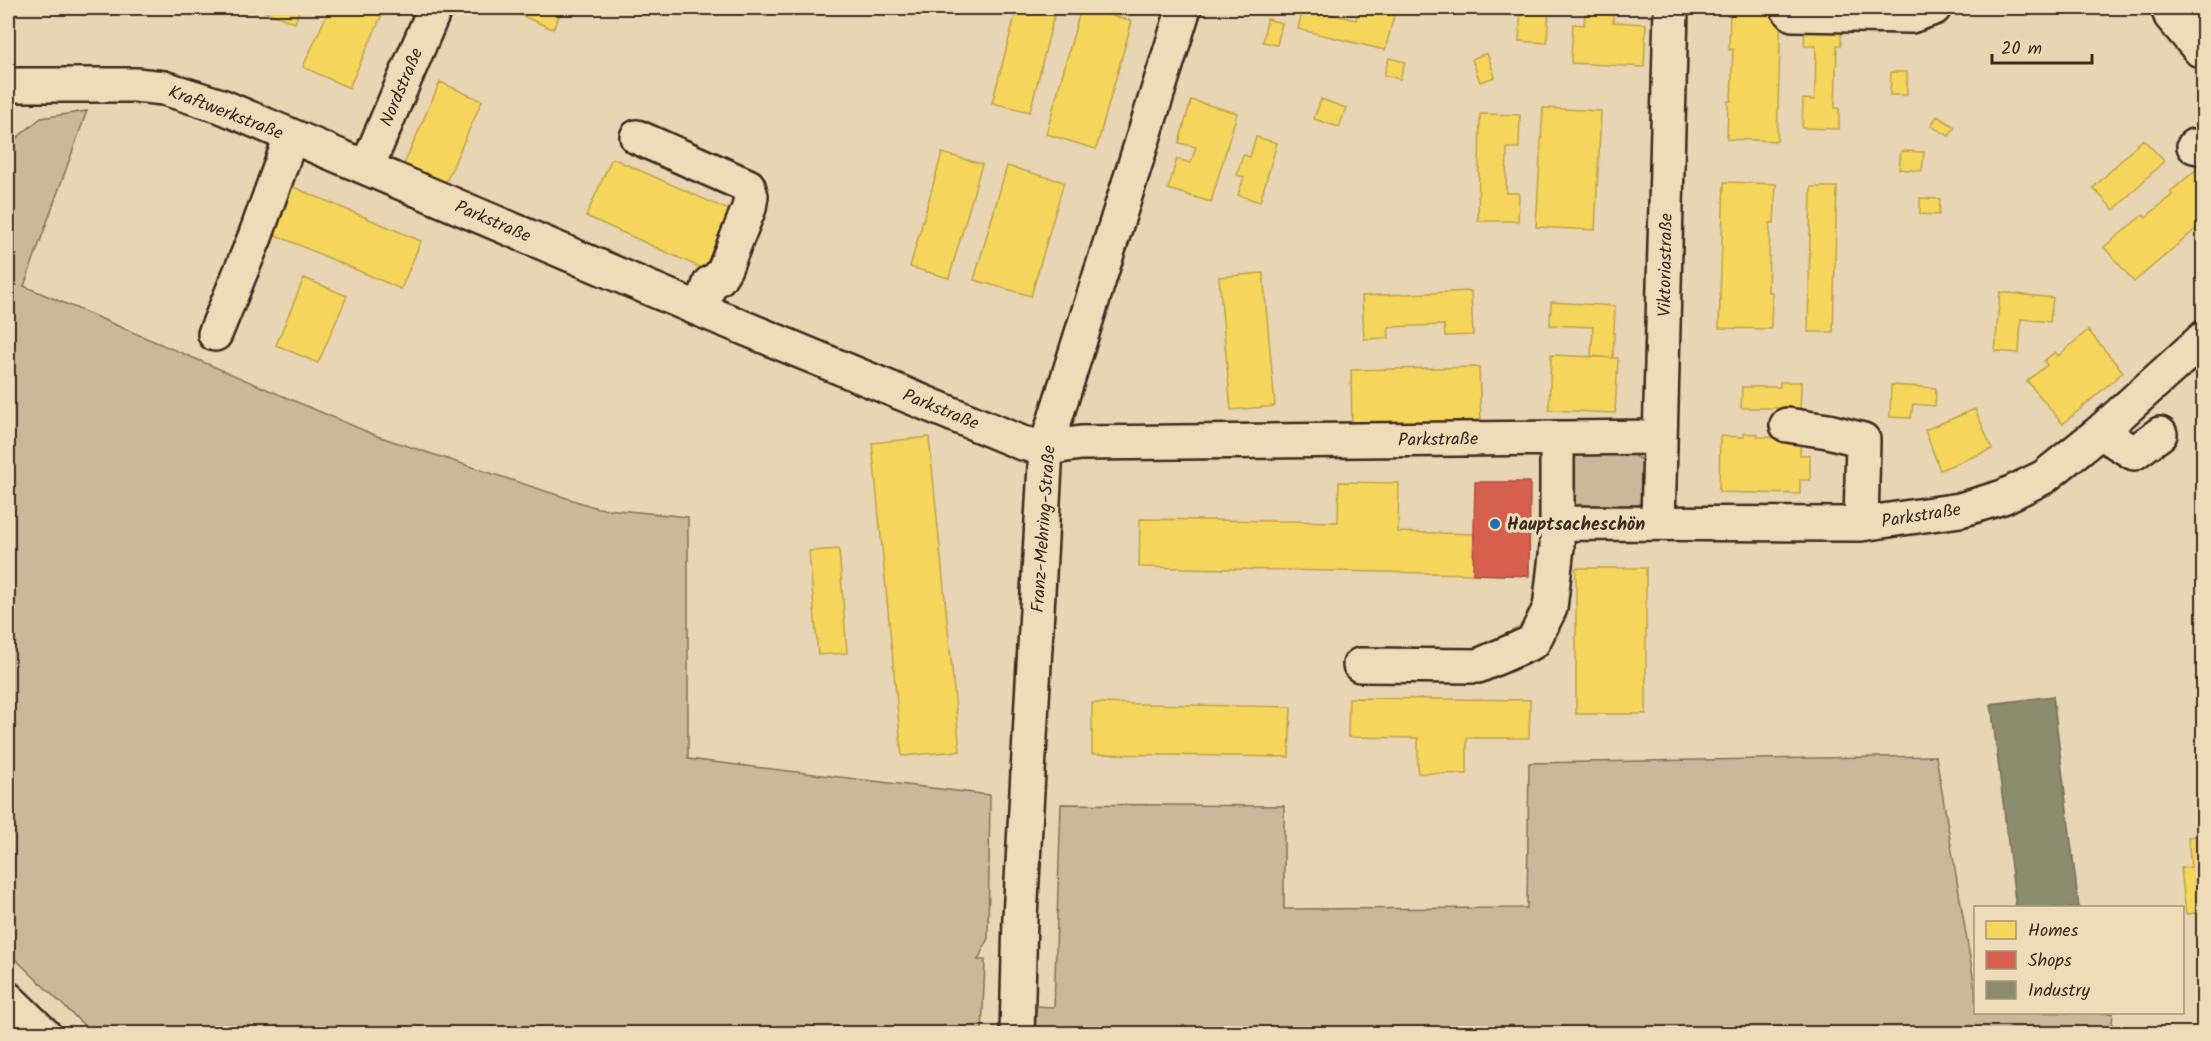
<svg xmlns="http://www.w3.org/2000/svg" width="2211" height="1041" viewBox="0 0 2211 1041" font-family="Kalam,sans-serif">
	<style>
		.green { fill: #cab89a; stroke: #82715c; stroke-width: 1.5 }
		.homes { fill: #f6d55c; stroke: #bea249; stroke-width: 1.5 }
		.shops { fill: #d6604d; stroke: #a8503f; stroke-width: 1.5 }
		.industry { fill: #8c8c6e; stroke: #746f56; stroke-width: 1.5 }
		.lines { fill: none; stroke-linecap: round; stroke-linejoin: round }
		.minor-casing { stroke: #3b2a1e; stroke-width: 38 }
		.minor { stroke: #eedcb9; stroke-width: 33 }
		.poi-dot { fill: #1f6fb2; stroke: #eedcb9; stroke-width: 2 }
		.labels { text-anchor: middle; stroke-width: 6; stroke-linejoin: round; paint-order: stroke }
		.street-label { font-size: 18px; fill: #3b2a1e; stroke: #eedcb9 }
		.poi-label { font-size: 18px; font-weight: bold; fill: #3b2a1e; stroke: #eedcb9; text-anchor: start }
	</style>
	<rect width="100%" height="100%" fill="#e7d5b3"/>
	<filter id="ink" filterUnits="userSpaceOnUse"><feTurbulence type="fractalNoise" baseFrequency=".0167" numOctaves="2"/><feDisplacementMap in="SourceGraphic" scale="12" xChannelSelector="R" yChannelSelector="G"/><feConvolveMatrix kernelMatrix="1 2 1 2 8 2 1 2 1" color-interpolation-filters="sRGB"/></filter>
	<g filter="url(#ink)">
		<path class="green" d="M87,111L24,286L377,436L597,508L688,517V759L990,795L988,938L978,960H985L982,1033H92L8,952V145L41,118Z
			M1584,449L1625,450L1643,461L1649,481L1644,500L1629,512L1590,514L1573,504L1570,460Z
			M1936,756L1975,988L1976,1012L2113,1013L2111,1033H1035L1036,1006L1054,1007L1061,804L1284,806V909L1527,908L1529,763Z"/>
		<path class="homes" d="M261,8H300L295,23L261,10Z
			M330,8H385L349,88L303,67Z
			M504,8H563L553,29Z
			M1017,8H1037L1055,12L1030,112L992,103Z
			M1081,8L1132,21L1096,149L1046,134Z
			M1279,8H1299L1297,12Z
			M1303,8L1356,20L1359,8H1396L1385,50L1298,29Z
			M1521,8H1549L1547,43L1519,41Z
			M1585,8H1613V22L1646,24L1644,67L1571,63L1573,24L1584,25Z
			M1730,10L1781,11L1777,141L1727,139L1728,101H1731L1733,49L1729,50Z
			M1267,19L1282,23L1277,45L1263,42Z
			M1805,24L1841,25V45H1837L1835,108H1839V129L1802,128L1803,99L1815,100L1816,46H1804Z
			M1487,53L1495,77L1480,82L1472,59Z
			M1389,58L1405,62L1400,79L1384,75Z
			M2204,68V80L2198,73Z
			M1891,72H1907V95H1890Z
			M440,82L482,101L446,182L404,164Z
			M1321,99L1346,108L1339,127L1314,119Z
			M1191,100L1237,113L1211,202L1168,189L1177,159L1191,163L1196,147L1179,143Z
			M1543,108L1601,111L1595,230L1536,227Z
			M1480,114L1520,115L1519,148H1507L1506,193H1519L1518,221H1478Z
			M1937,116L1955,127L1949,136L1931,126Z
			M1256,137L1277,143L1260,202L1238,195L1244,177L1237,175L1243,155L1250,157Z
			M2143,139L2164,161L2114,210L2093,188Z
			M1901,151L1924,152L1922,171L1899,169Z
			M942,153L982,164L949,278L910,267Z
			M612,158L742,216L715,274L586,216Z
			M2204,163V222L2134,282L2104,247L2144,214L2146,217L2172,195L2170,192Z
			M1007,166L1064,182L1031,296L974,280Z
			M1724,182L1776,184L1774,223H1770L1768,292H1772L1771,329L1719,328Z
			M291,186L421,241L401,289L271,233Z
			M1811,187H1837L1833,332H1808Z
			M1920,198L1940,199L1939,215L1920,214Z
			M1263,273L1275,406L1231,410L1219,277Z
			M304,278L347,296L318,363L276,345Z
			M1471,291L1473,335L1445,336L1444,325L1388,327L1389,338L1364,339L1362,296Z
			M2000,292L2053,298L2050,322L2021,319L2019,353L1995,351Z
			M1551,302L1615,306L1613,358L1591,356L1593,327L1550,325Z
			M2088,330L2123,372L2063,424L2027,381L2047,365L2044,361L2055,352L2058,356Z
			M1551,355L1618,358L1615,413L1549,410Z
			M1479,367L1481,424L1352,427L1351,370Z
			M1780,382H1801L1800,414L1779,413L1780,408H1741L1742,387H1780Z
			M1891,385L1936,388L1935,406L1913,404L1911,418L1890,417Z
			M1975,409L1992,449L1940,470L1925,430Z
			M1744,433L1758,434V437L1801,438L1800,455H1810V480H1800V494L1719,492L1720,436L1744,437Z
			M929,437L960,751L902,756L872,443Z
			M1339,482L1399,483L1398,532L1474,534L1473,574L1139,567L1140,519L1338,522Z
			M839,549L847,653L818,655L809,551Z
			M1576,568H1646V714H1576Z
			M1349,698L1530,700L1529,738H1467V774L1418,773V738L1348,737Z
			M1092,703L1291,707L1289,757L1092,754Z
			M2204,835V912L2186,914L2181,868L2191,867L2188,837Z"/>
		<path class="shops" d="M1475,482H1530L1529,576L1473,574Z"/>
		<path class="industry" d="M2053,696L2079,908H2016L1991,704Z"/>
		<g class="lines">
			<g class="minor-casing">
				<path id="minor" d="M1787,8L1793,14L1911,16L1934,8
					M2168,8L2171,16L2200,50
					M8,85H136L164,88L221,106L701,310L1022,443L1046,448L1081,443L1660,437
					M637,137L748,186L751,196L749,208L725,268L719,278L710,283L701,310
					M2194,146L2204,148
					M367,167L435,8
					M215,334L255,237L291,137
					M1787,425L1828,431L1863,440L1861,524
					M2100,432L2134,453L2160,434
					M1557,438V523L1861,524L1960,510L2003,497L2044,477L2100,432L2204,338
					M1658,523L1671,8
					M1360,665L1478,666L1533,642L1550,608L1557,547V523
					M8,999L44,1034
					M1017,1034L1020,917L1046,448L1184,8"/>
			</g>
			<use href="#minor" class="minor"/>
		</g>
	</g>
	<circle class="poi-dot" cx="1495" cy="524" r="6"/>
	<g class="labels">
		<g class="street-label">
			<text transform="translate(401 87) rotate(-67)" y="6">Nordstraße</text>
			<text transform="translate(226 112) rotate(21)" y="6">Kraftwerkstraße</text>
			<text transform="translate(493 221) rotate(23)" y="6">Parkstraße</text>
			<text transform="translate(1665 265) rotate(-89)" y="6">Viktoriastraße</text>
			<text transform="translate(941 409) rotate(22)" y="6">Parkstraße</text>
			<text transform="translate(1438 439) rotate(-1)" y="6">Parkstraße</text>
			<text transform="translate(1921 515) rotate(-9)" y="6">Parkstraße</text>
			<text transform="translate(1043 529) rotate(-86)" y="6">Franz-Mehring-Straße</text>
		</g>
		<g class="poi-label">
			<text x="1507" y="530">Hauptsacheschön</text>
		</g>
	</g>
	<rect width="2211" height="1041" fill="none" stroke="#eedcb9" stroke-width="30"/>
	<rect x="15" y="15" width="2181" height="1011" fill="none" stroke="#3b2a1e" stroke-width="2" filter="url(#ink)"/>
	<rect x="1974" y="906" width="210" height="108" fill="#eedcb9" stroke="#a6957b" stroke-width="1.5"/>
	<rect x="1986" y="921" width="30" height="18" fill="#f6d55c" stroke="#a6957b" stroke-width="1.5"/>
	<text x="2028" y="936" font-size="18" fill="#3b2a1e">Homes</text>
	<rect x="1986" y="951" width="30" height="18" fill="#d6604d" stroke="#a6957b" stroke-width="1.5"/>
	<text x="2028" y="966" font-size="18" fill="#3b2a1e">Shops</text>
	<rect x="1986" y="981" width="30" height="18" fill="#8c8c6e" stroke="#a6957b" stroke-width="1.5"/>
	<text x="2028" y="996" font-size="18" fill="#3b2a1e">Industry</text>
	<path d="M1992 54v9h100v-9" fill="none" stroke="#3b2a1e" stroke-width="3"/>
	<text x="2001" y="54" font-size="18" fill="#3b2a1e" stroke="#eedcb9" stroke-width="4.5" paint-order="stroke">20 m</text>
</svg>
